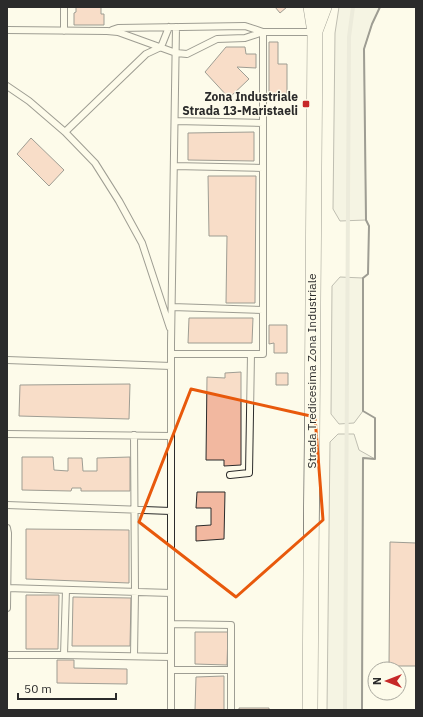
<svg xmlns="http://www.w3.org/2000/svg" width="423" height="717" viewBox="0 0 423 717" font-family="'IBM Plex Sans',sans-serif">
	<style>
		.green { fill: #ecebdb; stroke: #74746e }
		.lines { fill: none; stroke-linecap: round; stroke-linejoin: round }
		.stream { stroke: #d8d7c9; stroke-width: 4 }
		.building { fill: #f2b8a0; stroke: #2b2b2b }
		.service-casing { stroke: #2b2b2b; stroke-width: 8 }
		.tertiary-casing { stroke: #2b2b2b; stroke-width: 16 }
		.service { stroke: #fdfbea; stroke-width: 6 }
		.tertiary { stroke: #fdfbea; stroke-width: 15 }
		.wall { stroke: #2b2b2b; stroke-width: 2 }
		.marked { fill: none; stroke: #e8590c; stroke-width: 3; stroke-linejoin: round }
		.poi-dot { fill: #c62828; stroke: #fdfbea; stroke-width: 1.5 }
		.labels { text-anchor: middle; stroke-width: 3; stroke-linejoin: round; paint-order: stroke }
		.poi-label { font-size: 12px; font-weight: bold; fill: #2b2b2b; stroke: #fdfbea; text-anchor: end }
		.street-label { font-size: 12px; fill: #2b2b2b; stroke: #fdfbea }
	</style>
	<rect width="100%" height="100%" fill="#fdfbea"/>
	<path class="green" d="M339,7H380L372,24L364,49L366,220L340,221L333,209L335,33Z
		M340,277L363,278V411L354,423L339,424L331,414L332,286Z
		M338,434H354L359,450L375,459L363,458L362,710H327L330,442Z"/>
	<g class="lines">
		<path class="stream" d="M345,710L349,37L353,7"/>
	</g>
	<path class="building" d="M76,7H101V14H104V25H74V13L76,12Z
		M275,7H287L280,13Z
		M269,42H278V64H287V97L269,96Z
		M226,47H245L246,54H256V68L237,67L249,79L229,98L205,72Z
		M254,132V161L188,160V133Z
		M31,138L64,170L49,186L17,154Z
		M208,176H256L255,303H226L227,236H209Z
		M189,318H253L252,343H188Z
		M269,325H287V353H274V343L269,344Z
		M241,372V465L224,466V460H206L207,377L225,378V373Z
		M276,373H288V385H276Z
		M130,384L129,419L19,416L20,385Z
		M22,457H53L54,470L68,471V458H82L83,471H97V458L130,457V491H81V488H72L71,491L22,490Z
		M197,492H225L224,539L196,541V526L211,525V508H196Z
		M26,529L129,530V583L26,579Z
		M390,542L416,543V666H389Z
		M26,595H59L58,649H26Z
		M73,597L131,598L130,646H72Z
		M195,632H228L227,665L195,664Z
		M57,660H74V668L127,669V684L57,683Z
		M224,676V710H195L196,677Z
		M239,708H269V710H239Z"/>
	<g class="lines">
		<g class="service-casing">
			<path id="service" d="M7,30L107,31L118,32L176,53L187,54L217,39L245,38L263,32
				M112,30L118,28L245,26L263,32H314
				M64,31V7
				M263,32V310
				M7,86L29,101L65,132L95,163L119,201L142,243L170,328
				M175,121L263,123
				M65,132L146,54L161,47L169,27
				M174,166L263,168
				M171,354H263V310L172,307
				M7,360L171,366
				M7,434L171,436
				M134,435L135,592L134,656
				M230,475L249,473L251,354
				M7,505L171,511
				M7,528L8,533L7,608
				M7,588L171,593
				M171,624L231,625V710
				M7,655H64L171,657
				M64,655L66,590
				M171,670H231
				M171,710V343L176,27"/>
		</g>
		<g class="tertiary-casing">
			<path id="tertiary" d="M315,31L324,7
				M310,710L315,32L311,7"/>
		</g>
		<use href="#service" class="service"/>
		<use href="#tertiary" class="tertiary"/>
		<path class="wall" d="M362,710L363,458L375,459V418L363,411V278L368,274L369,226L366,220L364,49L372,24L380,7"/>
	</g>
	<path d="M0 0H423V717H0ZM191,389L315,417L323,520L236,597L139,522Z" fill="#fdfbea" fill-opacity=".55" fill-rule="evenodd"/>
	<path class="marked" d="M191,389L315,417L323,520L236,597L139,522Z"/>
	<rect class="poi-dot" x="302" y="100" width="8" height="8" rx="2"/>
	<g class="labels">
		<g class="poi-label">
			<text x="298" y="101">Zona Industriale<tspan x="298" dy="14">Strada 13-Maristaeli</tspan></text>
		</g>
		<g class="street-label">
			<text transform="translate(312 371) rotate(-90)" y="4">Strada Tredicesima Zona Industriale</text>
		</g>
	</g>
	<rect width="423" height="717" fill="none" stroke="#2b2b2b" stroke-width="16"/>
	<g transform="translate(387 681) rotate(270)"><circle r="19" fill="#fdfbea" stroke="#a9a89e"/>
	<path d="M0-3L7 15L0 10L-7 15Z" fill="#c62828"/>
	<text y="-6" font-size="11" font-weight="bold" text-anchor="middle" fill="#2b2b2b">N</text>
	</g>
	<path d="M18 693v6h98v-6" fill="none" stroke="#2b2b2b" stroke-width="2"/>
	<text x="24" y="693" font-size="12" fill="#2b2b2b" stroke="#fdfbea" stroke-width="3" paint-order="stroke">50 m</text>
</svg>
